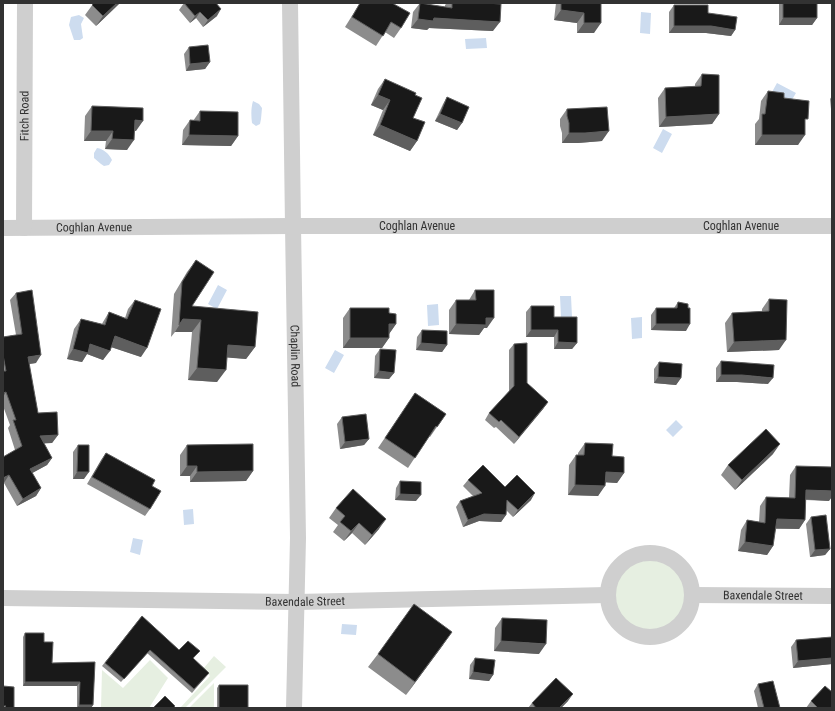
<svg xmlns="http://www.w3.org/2000/svg" width="835" height="711" viewBox="0 0 835 711" font-family="'Roboto Condensed',sans-serif">
	<style>
		.green { fill: #e6efe1 }
		.water { fill: #cddcef }
		.lines { fill: none; stroke-linecap: round; stroke-linejoin: round }
		.minor { stroke: #cfcfcf; stroke-width: 16 }
		.wall { fill: #8c8c8c }
		.shaded-wall { fill: #5e5e5e }
		.building { fill: #191919; stroke: #5e5e5e }
		.labels { text-anchor: middle; stroke-width: 4; stroke-linejoin: round; paint-order: stroke }
		.street-label { font-size: 12px; fill: #323232; stroke: #fff }
	</style>
	<rect width="100%" height="100%" fill="#fff"/>
	<path class="green" d="M608 595a42 42 0 1 1 84 0a42 42 0 1 1-84 0Z
		M214,656L226,667L185,708H180L210,676L203,669Z
		M150,660L168,678L149,708H101L102,670L123,688Z
		M214,683V708H189Z"/>
	<path class="water" d="M641,12L651,13L650,34L640,33Z
		M79,15L84,18L81,24L83,38L80,40H74L69,25L71,17Z
		M486,38L487,48L466,49L465,39Z
		M777,83L796,93L790,103L772,92Z
		M253,101L259,104L262,108L261,119L260,124L256,126L252,123C251,115 251,108 253,101Z
		M663,129L672,134L662,153L653,148Z
		M97,148C104,149 109,154 112,160L109,165L104,166L101,164L94,158V153Z
		M218,285L227,290L217,309L208,304Z
		M560,296H571L572,317H561Z
		M438,304L439,325L428,326L427,305Z
		M642,317V338L632,339L631,318Z
		M335,350L344,355L334,373L325,368Z
		M676,420L683,427L673,437L666,430Z
		M193,509L194,524L184,525L183,510Z
		M133,538L143,540L140,555L130,552Z
		M342,624L357,625L356,635L341,634Z"/>
	<g class="lines">
		<g class="minor">
			<path id="s1" d="M290,3L293,226L298,538L294,708"/>
			<path id="s2" d="M3,228L293,226H832"/>
			<path id="s3" d="M24,228L25,3"/>
			<circle cx="650" cy="595" r="42"/>
			<path id="s4" d="M693,595L832,596"/>
			<path id="s5" d="M3,598L297,602L607,595"/>
		</g>
	</g>
	<path class="wall" d="M93,3H120L96,26L85,15L93,4Z
		M184,3H218L217,4V16L203,27L196,18L190,23L179,10Z
		M360,3H392L401,28L394,38L385,32L376,46L345,27Z
		M420,3L445,7V5L447,3H486L493,31L429,28L427,30L411,28L413,12Z
		M556,3H601L594,33H577V23L554,20Z
		M779,3H817V18L812,25H779Z
		M674,5L708,13L735,30L731,36L706,33H669V12Z
		M189,47L210,62L205,69L186,71L184,54Z
		M702,74L719,114L712,124L659,127L658,98L665,88L695,86V84Z
		M385,79L415,95L413,118L417,141L410,151L373,135L383,110L371,105L378,89Z
		M768,91L784,98L805,124L798,145H755V124L759,119L761,101Z
		M832,96V119L830,99Z
		M447,97L462,123L457,130L435,121L443,104Z
		M92,106L136,131L135,130L127,150L105,149L106,141H84L85,116Z
		M567,109L602,141L578,143H562V133L560,126V119Z
		M200,111L238,136L231,146L182,145L183,130L190,120L193,121Z
		M196,260L192,306L255,347L246,359L227,357L217,382L188,380L192,332H175L171,337L174,294L187,272Z
		M475,290L487,328H484L479,335L449,334V310L456,300H469Z
		M16,293L36,363L29,364L38,413L58,435L52,443H44L52,458L47,465L32,473L41,488L36,496L17,506L4,483L15,450L8,428L10,425L3,406V337L16,335L10,300Z
		M769,299L779,350L727,352L725,323L732,313L762,312V309Z
		M135,300L141,357L111,347L103,360L87,354L82,362L67,359L74,329L81,319L102,324L103,322L109,312L125,318L128,309Z
		M678,302L686,331L651,330V315L656,308H674Z
		M531,306L554,317L577,343L572,349H554V337H526V312Z
		M350,308L389,313L396,324L389,334V338L382,348H343V318Z
		M422,330L447,345L442,352L416,350L417,337Z
		M514,344L527,383L548,402L543,409L514,444L496,427L494,428L485,420L489,413L509,392V350Z
		M380,349L394,373L389,379L374,378L375,356Z
		M721,361L768,384L737,382H716V368Z
		M659,362L681,378L676,385L654,383V369Z
		M415,393L446,414L430,437L429,436L408,468L378,448Z
		M342,417L369,439L364,445L340,449L337,424Z
		M585,443L612,456L624,473L617,483L606,482L598,496L568,495L569,465L576,455H578V453Z
		M78,445L84,479H73V452Z
		M187,445L253,471L246,481L190,482V476H180V455Z
		M106,453L152,486L150,509L145,516L87,484L101,460Z
		M773,454L735,490L721,475L728,465Z
		M796,466L829,501L806,500L805,520L799,529H775L773,546L767,555L738,551L741,530L747,520L759,522L760,506L766,497L789,498L790,475Z
		M468,480L505,487L531,500L513,517L506,510V515L501,522L479,521L463,527L456,507L460,501L473,496L463,486Z
		M400,481L416,501L395,500L396,488Z
		M336,508L379,529L365,545L352,533L344,541L333,532L338,525L329,518Z
		M811,517L830,549L825,555L810,557L806,524Z
		M142,616L179,650L197,654L193,659L209,673L192,693L147,653L121,682L102,666Z
		M502,618L539,654L494,651L495,628Z
		M25,633L44,642L52,663L95,662L93,705L91,708H77V686H23V637Z
		M832,637V664L793,668L791,647L796,640Z
		M443,645L406,695L368,667L378,654Z
		M475,658L493,675L489,681L469,679L470,665Z
		M758,684L780,708H758L754,691Z
		M219,685L248,708H217V688Z
		M568,701L561,708H528L532,703Z
		M811,701L832,708H806Z"/>
	<path class="shaded-wall" d="M117,3H120L96,26L103,16Z
		M221,9L217,16L203,27L208,20Z
		M561,10L584,13L577,23L554,20Z
		M200,12L196,18L190,23L195,16Z
		M434,18L500,22L493,31L429,28L427,30L411,28L418,19Z
		M783,18H817L812,25H779Z
		M584,23H601L594,33H577Z
		M674,26H711L735,30L731,36L706,33H669Z
		M210,62L205,69L186,71L190,64Z
		M378,95L390,100L383,110L371,105Z
		M440,114L462,123L457,130L435,121Z
		M719,114L712,124L659,127L666,117Z
		M135,120L143,121L136,131L128,130Z
		M380,125L417,141L410,151L373,135Z
		M91,131H113L106,141H84Z
		M609,131L602,141L578,143H562L569,133Z
		M189,135L238,136L231,146L182,145Z
		M762,135H805L798,145H755Z
		M112,139L134,140L127,150L105,149Z
		M486,318H494L487,328H484L479,335L449,334L456,324Z
		M183,319L201,320L192,332H175Z
		M389,324H396L389,334Z
		M656,324H690L686,331L651,330Z
		M531,330H558L554,337H526Z
		M115,336L147,348L141,357L108,346Z
		M350,338H389L382,348H343Z
		M786,340L779,350L727,352L734,342Z
		M558,342L577,343L572,349H554Z
		M421,343L447,345L442,352L416,350Z
		M90,344L110,351L103,360L87,354L82,362L67,359L73,349Z
		M228,345L255,347L246,359L220,357Z
		M41,355L36,363L22,365L28,357Z
		M197,368L226,370L217,382L188,380Z
		M379,371L394,373L389,379L374,378Z
		M721,375H742L773,378L768,384L737,382H716Z
		M658,377L681,378L676,385L654,383Z
		M6,392L3,397V393Z
		M548,402L543,409L514,444L519,437Z
		M58,435L52,443L35,444L40,436Z
		M369,439L364,445L340,449L345,442Z
		M780,444L773,454L735,490L742,480Z
		M52,458L47,465L25,477L30,469Z
		M187,466H197L190,476H180Z
		M253,471L246,481L190,482L197,472Z
		M77,472H89L84,479H73Z
		M606,472L624,473L617,483L599,482Z
		M9,475L4,483H3V478Z
		M575,485L605,486L598,496L568,495Z
		M41,488L36,496L17,506L23,499Z
		M806,490L832,491V497L829,501L800,499Z
		M535,493L531,500L513,517L518,510Z
		M400,494L421,495L416,501L395,500Z
		M484,514L506,515L501,522L479,521L463,527L468,520Z
		M386,519L379,529L365,545L372,535Z
		M777,519L805,520L799,529L770,528Z
		M359,523L352,533L344,541L351,531Z
		M745,542L773,546L767,555L738,551Z
		M830,549L825,555L810,557L815,550Z
		M452,632L443,645L406,695L415,682Z
		M501,641L546,644L539,654L494,651Z
		M832,658V664L793,668L798,661Z
		M473,672L493,675L489,681L469,679Z
		M25,682H80L77,686H23Z
		M573,694L568,701L561,708H559Z
		M79,705H93L91,708H77Z"/>
	<path class="building" d="M94,3H117L103,16L92,5Z
		M184,3H216L221,9L208,20L200,12L195,16Z
		M360,3H392L410,13L401,28L391,22L383,36L352,17Z
		M420,3L452,8V3H486L501,4L500,22L434,18L433,21L418,19Z
		M561,3H601V23H584V13L561,10Z
		M783,3H817V18H783Z
		M674,5H708V13L737,17L735,30L711,26H674Z
		M208,45L210,62L190,64L189,47Z
		M702,74L719,75V114L666,117L665,88L701,86Z
		M385,79L416,93L415,95L422,98L413,118L425,122L417,141L380,125L390,100L378,95Z
		M768,91L784,93V98L809,101L808,119H805V135H762V114H765Z
		M447,97L469,107L462,123L440,114Z
		M92,106L143,108V121L135,120L134,140L112,139L113,131H91Z
		M607,107L609,131L585,133H569V123L567,116V109Z
		M200,111L238,112V136L189,135L190,120L200,121Z
		M196,260L214,272L192,306L258,312L255,347L228,345L226,370L197,368L201,320L183,319L179,325L182,282Z
		M32,290L41,355L28,357L38,413L57,412L58,435L40,436L52,458L30,469L41,488L23,499L9,475L3,478V457L22,446L13,420H16L6,392L3,393V371H6L3,355V337L22,334L16,293Z
		M475,290H494V318H486V325L456,324V300H476Z
		M769,299L787,300L786,340L734,342L732,313L769,311Z
		M135,300L161,309L147,348L115,336L110,351L90,344L88,353L73,349L81,319L105,325L109,312L127,319Z
		M678,302L688,304V308H690V324H656V308H677Z
		M531,306H554V317H577V343L558,342V330H531Z
		M350,308H389V313L396,314V324H389V338H350Z
		M422,330L447,331V345L421,343Z
		M527,343V383L548,402L519,437L501,420L499,422L489,413L514,386V344Z
		M380,349L396,350L394,373L379,371Z
		M721,361L774,365L773,378L742,375H721Z
		M659,362L682,364L681,378L658,377Z
		M415,393L446,414L437,427L436,426L415,458L385,438Z
		M366,414L369,439L345,442L342,417Z
		M766,429L780,444L742,480L728,465Z
		M585,443L613,444L612,456L624,457V473L606,472L605,486L575,485L576,455H584Z
		M253,444V471L197,472V466H187V445Z
		M78,445H89V472H77Z
		M106,453L155,480L152,486L161,491L150,509L92,477Z
		M483,465L505,487L517,475L535,493L518,510L507,500L506,515L484,514L468,520L460,501L482,493L468,480Z
		M796,466L832,467V491L806,490L805,520L777,519L773,546L745,542L747,520L765,523L766,497L795,498Z
		M400,481L421,482V495L400,494Z
		M353,489L386,519L372,535L359,523L351,531L340,522L345,516L336,508Z
		M826,515L830,549L815,550L811,517Z
		M414,604L452,632L415,682L378,654Z
		M142,616L179,650L188,641L200,651L193,658L209,673L194,689L150,650L124,679L105,663Z
		M502,618L547,620L546,644L501,641Z
		M25,633H44V642H53L52,663L95,662L93,705H79L80,682H25Z
		M832,637V658L798,661L796,640Z
		M475,658L495,660L493,675L473,672Z
		M556,678L573,694L559,708H536L532,703Z
		M773,681L780,708H764L758,684Z
		M219,685H248V708H219Z
		M3,686L14,687V708H3L6,706H3Z
		M825,686L832,692V708H818L811,701Z
		M165,696L175,706L173,708H153Z"/>
	<g class="labels">
		<g class="street-label">
			<text dy="4" stroke="none"><textPath href="#s3" startOffset="112">Fitch Road</textPath></text>
			<text dy="4" stroke="none"><textPath href="#s2" startOffset="414">Coghlan Avenue</textPath></text>
			<text dy="4" stroke="none"><textPath href="#s2" startOffset="738">Coghlan Avenue</textPath></text>
			<text dy="4" stroke="none"><textPath href="#s2" startOffset="91">Coghlan Avenue</textPath></text>
			<text dy="4" stroke="none"><textPath href="#s1" startOffset="353">Chaplin Road</textPath></text>
			<text dy="4" stroke="none"><textPath href="#s4" startOffset="70">Baxendale Street</textPath></text>
			<text dy="4" stroke="none"><textPath href="#s5" startOffset="302">Baxendale Street</textPath></text>
		</g>
	</g>
	<rect width="835" height="711" fill="none" stroke="#323232" stroke-width="8"/>
</svg>
